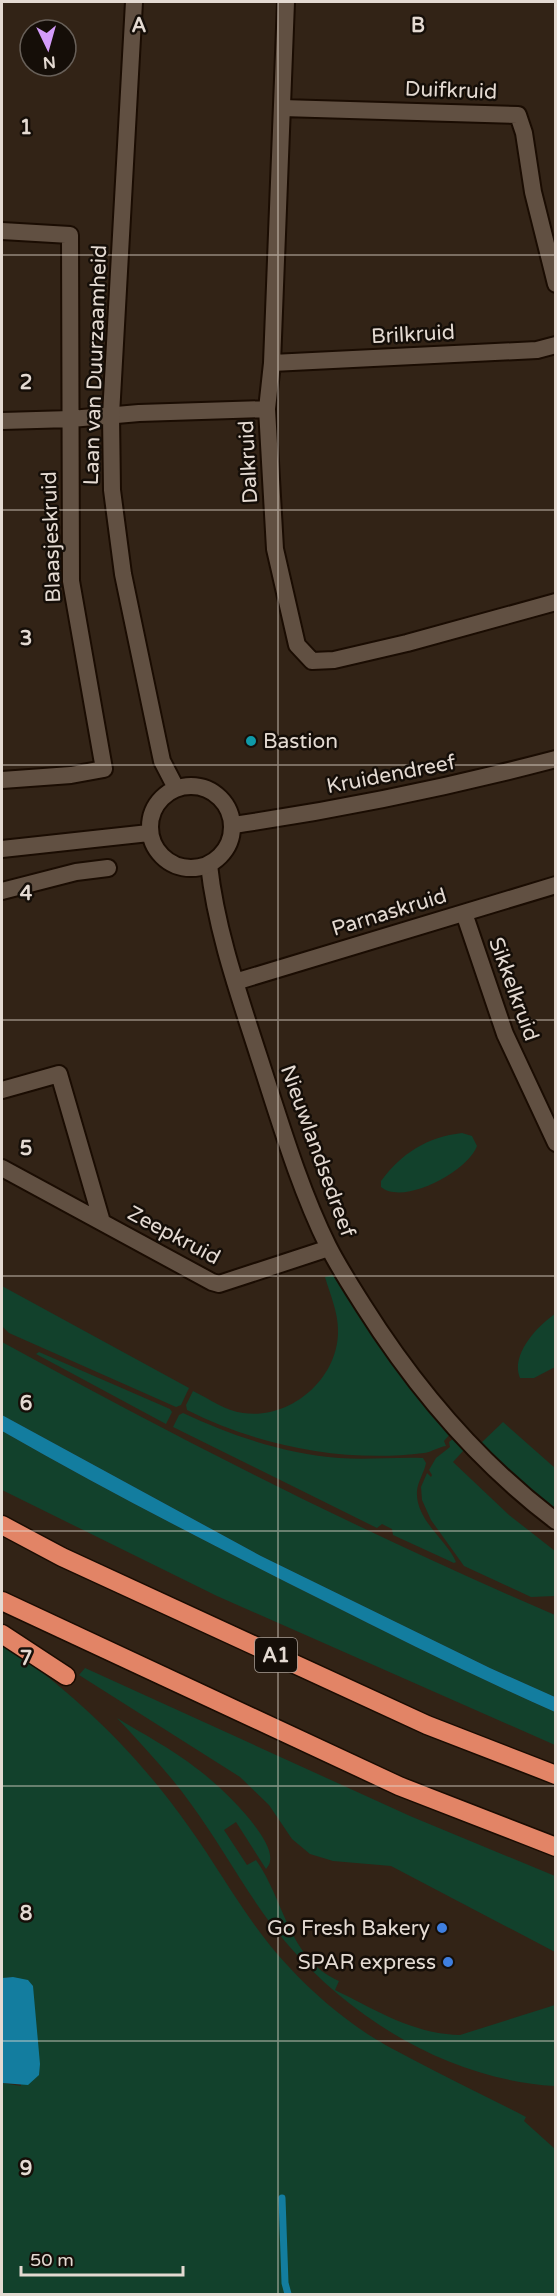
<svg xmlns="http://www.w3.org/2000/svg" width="557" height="2296" viewBox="0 0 557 2296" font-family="'Varela Round',sans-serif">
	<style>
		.green { fill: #12412c }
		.water { fill: #137d9f }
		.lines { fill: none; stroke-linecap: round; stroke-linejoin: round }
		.stream { stroke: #137d9f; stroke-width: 7 }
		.minor-casing { stroke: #1a0c02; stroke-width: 20 }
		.tertiary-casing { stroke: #1a0c02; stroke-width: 20 }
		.motorway-casing { stroke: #1a0c02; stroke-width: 21 }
		.minor { stroke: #615042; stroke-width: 16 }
		.tertiary { stroke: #615042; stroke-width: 16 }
		.motorway { stroke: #e28466; stroke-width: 18 }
		.grid { fill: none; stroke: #e4dad2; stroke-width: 1.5; stroke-opacity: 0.55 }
		.culture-dot { fill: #0f9aa8; stroke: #150e08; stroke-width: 2 }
		.shop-dot { fill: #3f7fe0; stroke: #150e08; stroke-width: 2 }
		.labels { text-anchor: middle; stroke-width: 5; stroke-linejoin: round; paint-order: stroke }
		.shield { fill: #150e08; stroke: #a69d95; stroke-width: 1.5 }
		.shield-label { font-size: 20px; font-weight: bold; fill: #e4dad2 }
		.street-label { font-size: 21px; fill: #e4dad2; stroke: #150e08 }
		.poi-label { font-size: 21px; fill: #e4dad2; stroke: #150e08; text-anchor: end }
		.grid-label { font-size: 20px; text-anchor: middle; font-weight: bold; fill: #e4dad2; stroke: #150e08; stroke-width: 5; stroke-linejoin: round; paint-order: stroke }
	</style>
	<rect width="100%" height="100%" fill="#322316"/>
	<path class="green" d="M462,1133L472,1136L477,1146C468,1171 404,1206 381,1187V1181C402,1153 427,1137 462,1133Z
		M335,1274C368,1330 403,1384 447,1432H452L444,1441L446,1446C438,1447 432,1452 424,1453C344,1463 258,1446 187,1410L186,1405L193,1391C210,1399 225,1411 243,1413C291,1420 339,1378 338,1330C338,1312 330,1294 325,1277Z
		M2,1286L189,1388L181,1405L176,1407L9,1333L2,1326Z
		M555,1314V1367L534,1378H520C510,1355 538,1325 555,1314Z
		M2,1342C182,1441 366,1534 555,1615V1697L490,1668L261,1556L2,1415Z
		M39,1352L170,1409L172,1412L166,1424L36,1354Z
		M183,1413C232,1436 286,1454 339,1458C367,1460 395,1457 423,1458L426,1463C424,1473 418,1481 417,1491C415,1520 447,1540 456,1562L454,1563L393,1535L392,1529L382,1524L377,1528L173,1427L179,1415Z
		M503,1422L555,1468V1510L511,1473L480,1444Z
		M2,1431C107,1491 214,1546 322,1600C399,1639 476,1677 555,1712V1745L217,1596L2,1490Z
		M454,1438H456L462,1444L464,1450L453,1462L509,1515L555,1551V1596L531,1597L464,1566L431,1520L422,1500L421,1487L427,1473L431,1477L432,1475L429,1470L436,1458L450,1447L449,1442Z
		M2,1643C77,1695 136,1752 189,1827C222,1873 249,1925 289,1967C312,1992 340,2016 369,2035C381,2043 395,2050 408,2057C447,2078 487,2097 526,2117L524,2121L555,2149V2294H2V2083L21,2086L13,1977L2,1978Z
		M85,1668L410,1816L555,1876V1952L391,1866L333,1861L310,1854L292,1839L269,1805L240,1777L79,1675Z
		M117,1718C143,1734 172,1749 196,1768C215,1781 275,1837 270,1861C270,1864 268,1866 266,1869L236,1822L224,1830L247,1865L256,1860C285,1901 288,1958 339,1981L335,1990C376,2010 413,2034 460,2035L555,2005V2086C453,2080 356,2023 289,1946C251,1903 225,1850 191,1804C169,1773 143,1746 117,1718Z"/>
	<path class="water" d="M2,1415L261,1556L490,1668L555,1697V1712C476,1677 399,1639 322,1600C214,1546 107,1491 2,1431Z
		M13,1977L28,1980L33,1986L40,2064L39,2075L28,2085L2,2083V1978Z"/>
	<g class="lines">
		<path class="stream" d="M282,2198L285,2283L288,2294"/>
		<g class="minor-casing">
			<path id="minor" d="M286,2L272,363L267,409L275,549L297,645L312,661L334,660L407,643L556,602
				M282,108L518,115L524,133L533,192L556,284
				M2,231L70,235L71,581L104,769L71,775L2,780
				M272,363L537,350L556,345
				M2,421L71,419L139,413L267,409
				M209,865C216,929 238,992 258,1054C279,1118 298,1185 328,1246C338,1266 351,1286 363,1305C414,1386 479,1463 556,1521
				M2,891L76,872L108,868
				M464,913L505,1034L556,1143
				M235,982L556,885
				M2,1090L59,1074L102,1222
				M2,1168L212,1282L219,1284L329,1248"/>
		</g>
		<g class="tertiary-casing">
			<path id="tertiary" d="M134,2L111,415L112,490L123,574L162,761L176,788
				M150 827a41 41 0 1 1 82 0a41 41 0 1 1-82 0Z
				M234,825C342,809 449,787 556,759
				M2,849L149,833"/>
		</g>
		<g class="motorway-casing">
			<path id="motorway" d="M2,1525L62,1557L427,1725L556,1775
				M2,1601L399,1786L556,1847
				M2,1634L66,1676"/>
		</g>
		<use href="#minor" class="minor"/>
		<use href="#tertiary" class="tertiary"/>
		<use href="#motorway" class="motorway"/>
	</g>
	<path class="grid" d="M278,2V2294M2,255H556M2,510H556M2,765H556M2,1020H556M2,1276H556M2,1531H556M2,1786H556M2,2041H556"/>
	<circle class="culture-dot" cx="251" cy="741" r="6"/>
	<g class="shop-dot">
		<circle cx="442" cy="1928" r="6"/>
		<circle cx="448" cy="1962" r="6"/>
	</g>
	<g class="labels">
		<rect class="shield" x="255" y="1638" width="42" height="34" rx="4.5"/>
		<g class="shield-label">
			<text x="276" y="1662">A1</text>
		</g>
		<g class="street-label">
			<text transform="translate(451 90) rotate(2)" y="7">Duifkruid</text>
			<text transform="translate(413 334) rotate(-3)" y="7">Brilkruid</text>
			<text transform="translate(95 365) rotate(-88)" y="7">Laan van Duurzaamheid</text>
			<text transform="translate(248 462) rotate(-93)" y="7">Dalkruid</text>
			<text transform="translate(51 537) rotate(-92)" y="7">Blaasjeskruid</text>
			<text transform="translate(391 774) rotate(-11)" y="7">Kruidendreef</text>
			<text transform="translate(389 912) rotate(-17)" y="7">Parnaskruid</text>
			<text transform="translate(514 989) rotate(70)" y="7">Sikkelkruid</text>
			<text transform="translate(318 1151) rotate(70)" y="7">Nieuwlandsedreef</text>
			<text transform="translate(174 1235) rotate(28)" y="7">Zeepkruid</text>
		</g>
		<g class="poi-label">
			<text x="263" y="748" text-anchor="start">Bastion</text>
			<text x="430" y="1935">Go Fresh Bakery</text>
			<text x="436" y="1969">SPAR express</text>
		</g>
	</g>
	<g class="grid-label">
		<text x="139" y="32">A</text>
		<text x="418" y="32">B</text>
		<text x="26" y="134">1</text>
		<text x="26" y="389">2</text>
		<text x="26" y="645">3</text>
		<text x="26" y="900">4</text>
		<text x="26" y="1155">5</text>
		<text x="26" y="1410">6</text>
		<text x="26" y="1665">7</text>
		<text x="26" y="1920">8</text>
		<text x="26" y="2175">9</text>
	</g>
	<rect width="557" height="2296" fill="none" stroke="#e4dad2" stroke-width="6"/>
	<g transform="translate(48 48) rotate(175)"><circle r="28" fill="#150e08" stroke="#686059" stroke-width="1.5"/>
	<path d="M0-4.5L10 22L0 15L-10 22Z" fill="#d49cfb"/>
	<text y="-9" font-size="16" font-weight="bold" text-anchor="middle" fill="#e4dad2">N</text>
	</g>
	<path d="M21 2266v9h162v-9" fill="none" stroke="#e4dad2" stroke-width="3"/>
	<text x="30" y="2266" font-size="18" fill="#e4dad2" stroke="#150e08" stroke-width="4.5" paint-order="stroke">50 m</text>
</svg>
